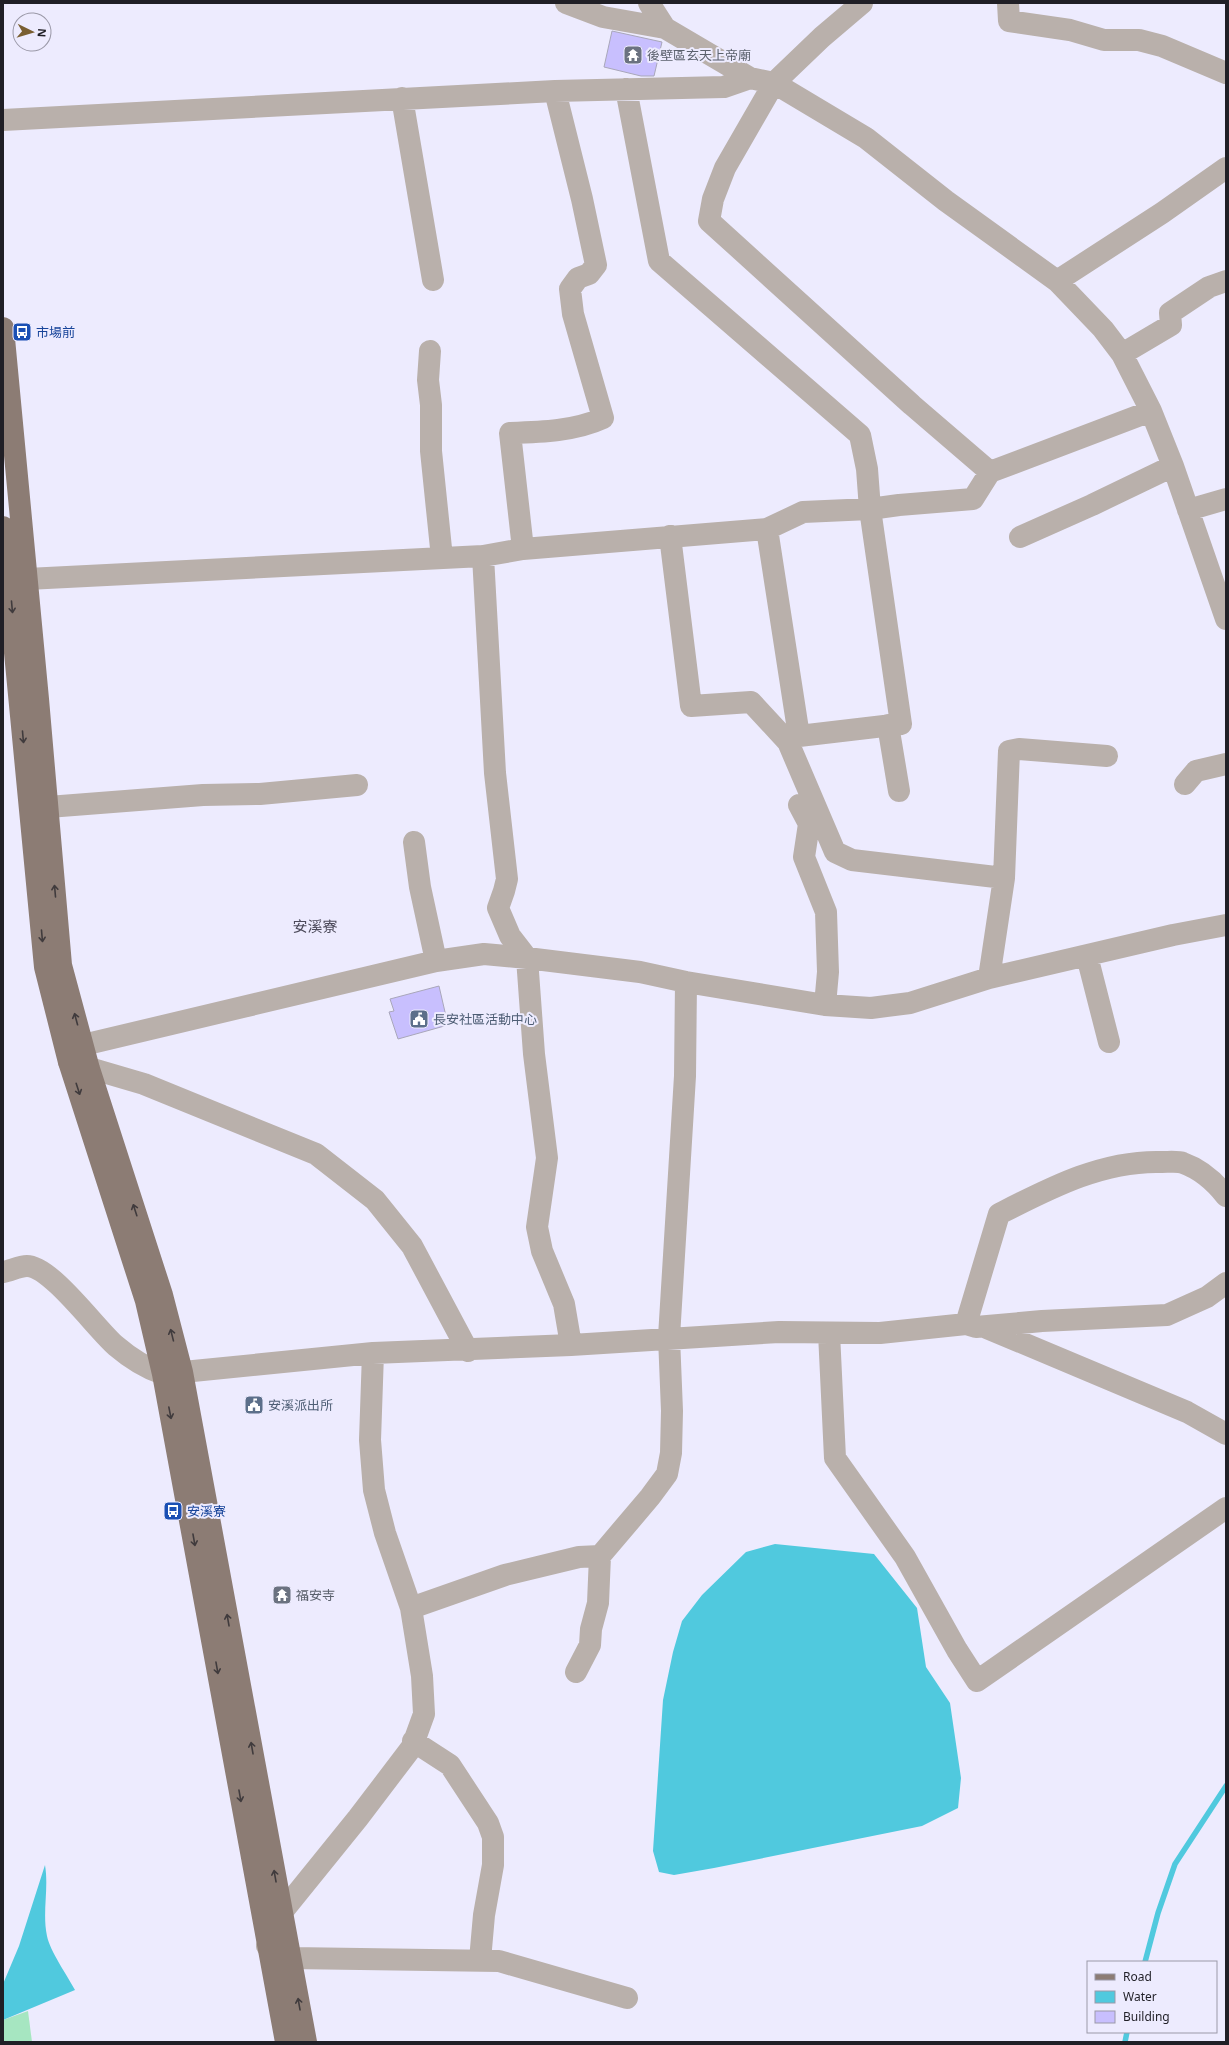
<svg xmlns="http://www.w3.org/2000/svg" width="1229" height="2045" viewBox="0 0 1229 2045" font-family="'Noto Sans','Noto Sans TC',sans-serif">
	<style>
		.green { fill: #a6e6c1 }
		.water { fill: #50c9de }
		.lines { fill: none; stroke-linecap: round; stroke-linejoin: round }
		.stream { stroke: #50c9de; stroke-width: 5.5 }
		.building { fill: #c8bffe; stroke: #a9a7ba }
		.minor { stroke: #b9b0ab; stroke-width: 22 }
		.major { stroke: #8c7c74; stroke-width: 22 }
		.oneway { stroke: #403b3d }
		.labels { text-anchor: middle; stroke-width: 4; stroke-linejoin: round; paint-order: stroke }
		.worship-label { font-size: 13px; fill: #5b616d; stroke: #edebfe; text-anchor: start }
		.transit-label { font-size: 13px; fill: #164399; stroke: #edebfe; text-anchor: start }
		.service-label { font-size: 13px; fill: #4e5e75; stroke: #edebfe; text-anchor: start }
		.quarter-label { font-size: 15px; fill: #4d4b5b; stroke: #edebfe }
	</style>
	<rect width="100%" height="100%" fill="#edebfe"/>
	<path class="green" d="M28,2011L32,2042H3V2020Z"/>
	<path class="water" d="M775,1544L874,1554L917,1608L926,1667L950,1703L961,1778L958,1808L922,1826L714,1868L674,1875L659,1872L653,1851L663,1700L673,1652L682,1621L702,1595L746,1552Z
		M45,1865C49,1889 42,1912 47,1936C50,1951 67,1975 75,1990L3,2020V1984L19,1946Z"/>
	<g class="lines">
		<path class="stream" d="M1145,1962L1158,1913L1175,1864L1226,1786
			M1125,2042L1127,2032"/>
	</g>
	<path class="building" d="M612,31L662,42L654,76H641L604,67Z
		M439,986L448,1025L398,1039L389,1012L394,1011L390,999Z"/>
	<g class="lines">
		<path class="minor" d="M566,3L603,17L665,28
			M649,3L665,28L750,78
			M862,3L822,37L774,83L725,168L713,199L709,221L912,405L990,472
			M1008,3L1009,21L1070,30L1104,40H1139L1162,46L1226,73
			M626,89L659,261L860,435L867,469L870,509L901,724L799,736L767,529
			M402,98L433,280
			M3,120L555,91L724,87L750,78L774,83L866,138L946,201L1057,281L1103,329L1122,354L1151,411L1173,466L1226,619
			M1057,281L1162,213L1226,168
			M430,351L428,380L431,405V451L442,558
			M1122,354L1171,325L1170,313L1209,287L1226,281
			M1188,510L1226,499
			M670,536L691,706L751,702L788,742
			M1020,537L1092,505L1173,466
			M523,549L510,433C542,432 575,431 603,418L573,314L570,289L578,278L589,274L596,265L582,199L555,91
			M483,556L495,773L507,879L504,891L498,908L510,936L527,958L534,1054L547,1158L537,1227L542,1251L564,1304L571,1345
			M27,579L483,556L523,549L767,529L803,512L870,509L899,505L973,499L990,472L1151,411
			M888,725L899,791
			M799,736L788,742L835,852L852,860L1004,878
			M1185,784L1196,771L1226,764
			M799,805L809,824L804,857L826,912L828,972L825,1005
			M48,807L203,795L260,794L357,785
			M414,842L420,887L436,961
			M1087,956L1109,1042
			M989,978L1004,878L1009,751L1019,749L1107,756
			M3,1272C10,1271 19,1266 27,1266C51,1266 97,1330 116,1346C130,1358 146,1368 163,1374L373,1353L571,1345L779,1332L880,1333L966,1324L976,1327L1042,1321L1167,1315L1207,1297L1226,1283
			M966,1324L999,1214C1050,1188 1103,1160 1162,1162C1169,1162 1178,1161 1183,1163C1200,1169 1215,1182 1226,1196
			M987,1328L1187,1412L1226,1434
			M829,1333L835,1458L905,1557L957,1650L977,1681L1226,1508
			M468,1351L412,1246L375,1200L316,1154L144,1084L69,1062L83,1045L436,961L484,954L527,958L640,972L686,982L825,1005L871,1008L910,1003L989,978L1173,935L1226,925
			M373,1353L370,1440L374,1490L385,1533L411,1608L422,1676L424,1714L412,1747L358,1818L282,1912L267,1946L291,1958L499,1961L627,1998
			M411,1608L505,1575L579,1557L600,1556L650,1497L667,1474L671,1453L672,1411L669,1337L685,1076L686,982
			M576,1672L590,1645L591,1629L598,1603L600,1556
			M413,1741L450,1765L488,1823L493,1837V1865L484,1915L480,1960"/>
		<path class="major" d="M3,328L38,699L61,965L89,1069L162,1295L182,1372L306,2042
			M3,527L45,967L69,1062L146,1301L163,1374L286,2042"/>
	</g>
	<defs><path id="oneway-shaft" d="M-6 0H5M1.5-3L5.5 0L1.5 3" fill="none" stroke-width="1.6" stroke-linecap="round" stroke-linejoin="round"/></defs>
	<g class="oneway">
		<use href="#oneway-shaft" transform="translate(12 607) rotate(85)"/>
		<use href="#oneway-shaft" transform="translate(23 737) rotate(85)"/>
		<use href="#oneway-shaft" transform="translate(55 891) rotate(-95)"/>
		<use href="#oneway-shaft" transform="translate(42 936) rotate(85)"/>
		<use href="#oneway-shaft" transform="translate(76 1019) rotate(-105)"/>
		<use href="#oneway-shaft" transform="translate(78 1089) rotate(72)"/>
		<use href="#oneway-shaft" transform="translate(135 1210) rotate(-108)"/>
		<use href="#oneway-shaft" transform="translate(172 1335) rotate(-104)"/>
		<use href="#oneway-shaft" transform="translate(170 1413) rotate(79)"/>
		<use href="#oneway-shaft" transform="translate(194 1540) rotate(80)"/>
		<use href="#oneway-shaft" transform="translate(228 1620) rotate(-100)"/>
		<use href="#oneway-shaft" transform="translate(217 1668) rotate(80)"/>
		<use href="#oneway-shaft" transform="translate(252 1748) rotate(-100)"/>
		<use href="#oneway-shaft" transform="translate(240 1796) rotate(80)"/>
		<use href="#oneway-shaft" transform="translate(275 1876) rotate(-100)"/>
		<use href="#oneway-shaft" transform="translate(299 2004) rotate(-100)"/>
	</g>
	<defs>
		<g id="temple-square" transform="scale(1)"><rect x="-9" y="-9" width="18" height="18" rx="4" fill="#6b7280" stroke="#edebfe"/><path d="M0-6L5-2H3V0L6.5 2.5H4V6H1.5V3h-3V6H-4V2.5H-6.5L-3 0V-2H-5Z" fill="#fff"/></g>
		<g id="bus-square" transform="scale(1)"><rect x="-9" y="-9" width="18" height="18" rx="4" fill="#1a4fb4" stroke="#edebfe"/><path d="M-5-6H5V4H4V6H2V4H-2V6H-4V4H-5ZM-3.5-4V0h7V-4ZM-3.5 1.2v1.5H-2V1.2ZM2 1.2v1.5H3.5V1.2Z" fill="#fff"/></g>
		<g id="civic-square" transform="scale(1)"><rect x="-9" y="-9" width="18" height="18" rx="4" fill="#5c6f8a" stroke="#edebfe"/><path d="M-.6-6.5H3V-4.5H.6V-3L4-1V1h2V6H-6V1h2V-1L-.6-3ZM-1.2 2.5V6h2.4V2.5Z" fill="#fff"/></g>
	</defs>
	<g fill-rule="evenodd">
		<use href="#temple-square" x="633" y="55"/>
		<use href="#bus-square" x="22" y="332"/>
		<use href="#civic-square" x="419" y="1019"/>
		<use href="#civic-square" x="254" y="1405"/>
		<use href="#bus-square" x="173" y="1511"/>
		<use href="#temple-square" x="282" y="1595"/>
	</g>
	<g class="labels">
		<g class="worship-label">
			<text x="647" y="60">後壁區玄天上帝廟</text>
			<text x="296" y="1600">福安寺</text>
		</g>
		<g class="transit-label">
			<text x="36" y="337">市場前</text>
			<text x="187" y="1516">安溪寮</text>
		</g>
		<g class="service-label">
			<text x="433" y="1024">長安社區活動中心</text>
			<text x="268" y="1410">安溪派出所</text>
		</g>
		<g class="quarter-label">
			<text x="315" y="932">安溪寮</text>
		</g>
	</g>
	<rect width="1229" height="2045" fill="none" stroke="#201f26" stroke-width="8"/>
	<rect x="1087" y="1961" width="130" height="72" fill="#edebfe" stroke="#9b99a8"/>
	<rect x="1095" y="1974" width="20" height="6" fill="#8c7c74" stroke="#9b99a8"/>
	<text x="1123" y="1981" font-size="12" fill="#201f26">Road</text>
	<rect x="1095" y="1991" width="20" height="12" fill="#50c9de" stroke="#9b99a8"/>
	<text x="1123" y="2001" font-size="12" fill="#201f26">Water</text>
	<rect x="1095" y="2011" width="20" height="12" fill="#c8bffe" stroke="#9b99a8"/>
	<text x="1123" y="2021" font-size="12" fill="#201f26">Building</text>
	<g transform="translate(32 32) rotate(95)"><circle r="19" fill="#edebfe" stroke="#9b99a8"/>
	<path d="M0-3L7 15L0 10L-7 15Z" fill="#795e31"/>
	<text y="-6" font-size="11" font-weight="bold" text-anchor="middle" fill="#201f26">N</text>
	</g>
</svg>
